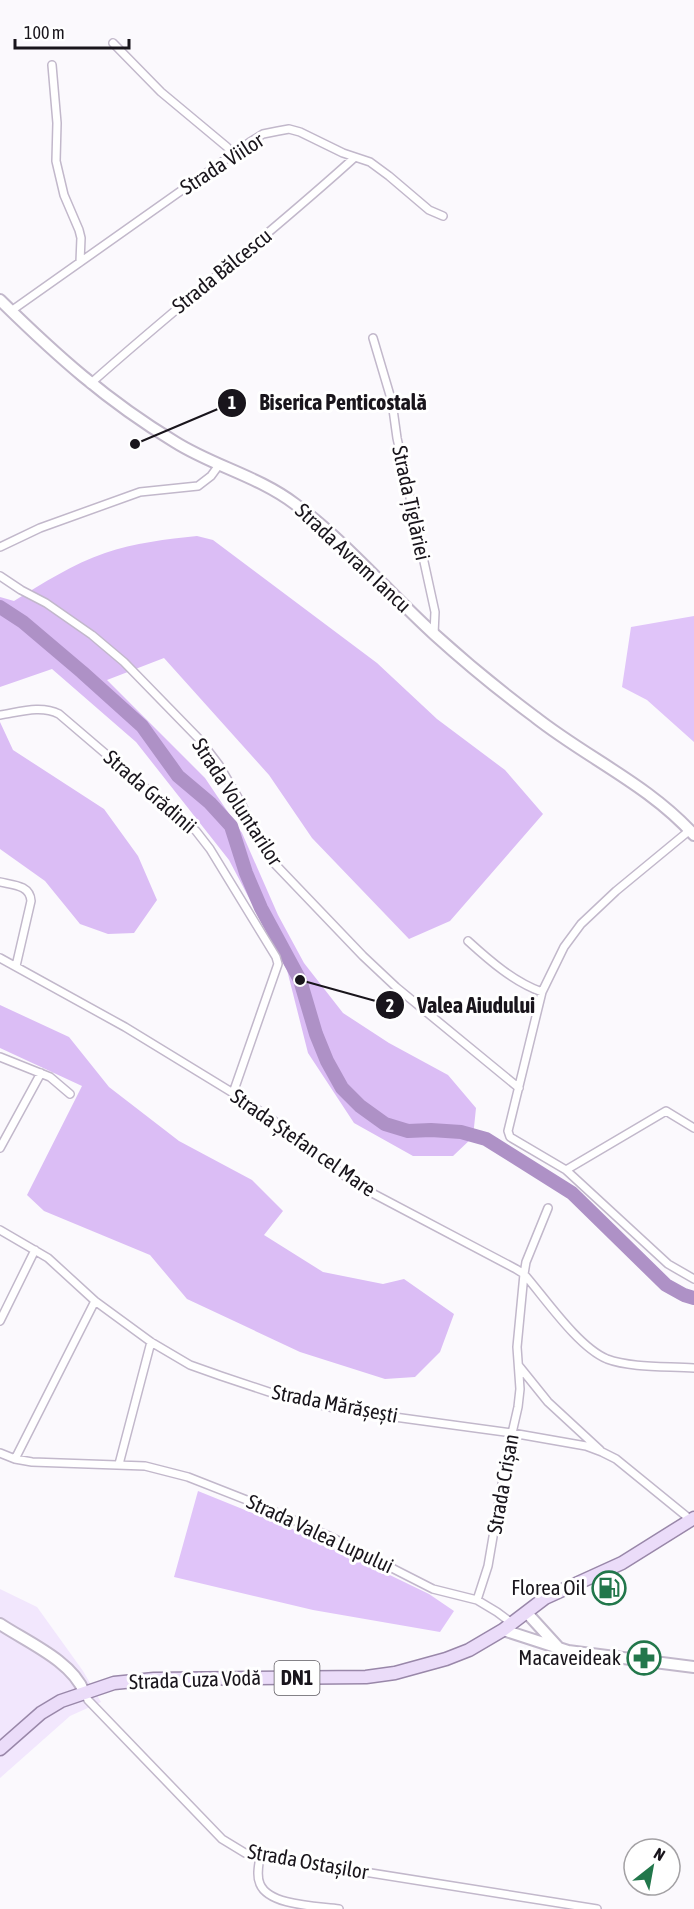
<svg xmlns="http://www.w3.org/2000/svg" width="694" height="1909" viewBox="0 0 694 1909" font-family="'Asap Condensed',sans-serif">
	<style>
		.built { fill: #f2e7fd }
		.green { fill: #e0c4f9 }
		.forest { fill: #dbbdf5 }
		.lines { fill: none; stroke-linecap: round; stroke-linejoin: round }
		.river { stroke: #ae91c6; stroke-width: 14 }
		.street-casing { stroke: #c2b8cb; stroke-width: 10 }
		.secondary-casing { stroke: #c2b8cb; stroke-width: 14 }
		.primary-casing { stroke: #9987a9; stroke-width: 15 }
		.street { stroke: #fff; stroke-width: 7 }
		.secondary { stroke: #fff; stroke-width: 10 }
		.primary { stroke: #ebdcf9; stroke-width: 12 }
		.labels { text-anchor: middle; stroke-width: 6; stroke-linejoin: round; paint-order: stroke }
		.shield { fill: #fff; stroke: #5e5b60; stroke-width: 1.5 }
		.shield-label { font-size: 20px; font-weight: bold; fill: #19151c }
		.street-label { font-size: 21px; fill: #19151c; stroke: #fff }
		.poi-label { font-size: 21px; fill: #19151c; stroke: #fff; text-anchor: end }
		.leader { fill: none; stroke: #19151c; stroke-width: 2 }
		.callout-dot { fill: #19151c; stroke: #fff; stroke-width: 2 }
		.mark-label { font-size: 18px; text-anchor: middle; font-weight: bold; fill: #fff }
		.callout-label { font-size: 22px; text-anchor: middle; font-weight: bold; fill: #19151c; stroke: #fff; stroke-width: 6; stroke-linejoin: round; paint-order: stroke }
	</style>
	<rect width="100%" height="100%" fill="#fbf9fd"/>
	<path class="built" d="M0,1589L37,1607L83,1671L101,1702L70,1716L0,1778Z"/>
	<path class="green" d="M694,616V742L647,700L622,687L631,627Z
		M198,1491L307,1535L429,1594L454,1611L440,1632L313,1610L174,1577Z"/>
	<path class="forest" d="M197,536L213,540L377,663L437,719L505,770L543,814L450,921L409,939L312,838L269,775L164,658L107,680L205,778L242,833L278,915L304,963L343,1013L389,1043L448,1075L476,1108L473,1137L453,1156H413L354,1123L308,1053L287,970L229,860L136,742L52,669L0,687V597L14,601C43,583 73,564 105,553C134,543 167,539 197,536Z
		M0,722L13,750L104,809L138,856L157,900L134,933L108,934L80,924L45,881L0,849Z
		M0,1005L69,1037L109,1087L179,1141L252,1180L283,1211L264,1235L323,1272L383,1284L404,1279L454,1314L440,1352L415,1377L385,1379L300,1352L187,1299L150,1255L44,1211L27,1195L82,1086L0,1048Z"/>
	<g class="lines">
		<path class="river" d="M0,607L23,622L82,672L142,726L178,776L210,803L231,826L246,873L261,908L300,980L316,1034L327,1061L342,1088L360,1106L385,1124L408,1131L431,1130L461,1132L486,1139L572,1193L666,1285L684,1295L694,1298"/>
		<g class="street-casing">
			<path id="street" d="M113,43L161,92L227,147L233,155
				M52,65L57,123L56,161L64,195L79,230L81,238L80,262
				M11,311L250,142L263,134L278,131L289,129L300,132L343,153L370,162L389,176L429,210L443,216
				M373,338L392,402L397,438L435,612L434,634
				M90,384C176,307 268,236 354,158
				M0,547L40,528L140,492L198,486L211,476L219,465
				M0,576L21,590L46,603L92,635L124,662L200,740L219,765L240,801L264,850L273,862L363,956L396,987L519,1088
				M0,715C20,712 41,705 59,714L196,831L210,849L276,957L278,964L233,1093
				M690,830L616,891L581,924L564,947L542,992L508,1131L510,1137L566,1170L668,1264L694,1279
				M0,882C13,885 30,885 31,901L16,966
				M468,941C490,961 514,982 542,992
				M0,958L125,1027L233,1093L274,1121L355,1184L516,1269L524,1274C545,1298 578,1347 607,1359C631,1368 668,1366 694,1368
				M0,1057L50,1077L70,1094
				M0,1148L41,1073
				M566,1170L666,1111L694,1128
				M0,1230L48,1258L95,1301L151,1342L190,1365L221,1376L281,1396L343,1410L512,1433L586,1446L602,1452L616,1459L691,1520
				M0,1321L35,1250
				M519,1366L548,1402L600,1450
				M0,1453L15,1459L32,1462L145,1466L188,1477L262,1506L329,1536L433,1589L477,1600L497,1612L513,1624
				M15,1459L95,1301
				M119,1464L151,1342
				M477,1600L488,1566L507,1455L518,1407L520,1389L517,1347L524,1274L526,1262L548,1208
				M84,1692L88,1700L222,1839L245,1853L597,1909
				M260,1856C259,1865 256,1875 260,1884C269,1906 318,1906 339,1909"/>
		</g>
		<g class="secondary-casing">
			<path id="secondary" d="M0,300C56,355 107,401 175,442C213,466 258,476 295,504C346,542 387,591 434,634C466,663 500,691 535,717C587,758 649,785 694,835
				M527,1613L558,1647
				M0,1624C27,1642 72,1661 84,1692
				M503,1630L568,1651L694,1667"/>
		</g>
		<g class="primary-casing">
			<path id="primary" d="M0,1749L41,1713L61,1701L114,1683L154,1679L366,1677L395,1673L446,1659L469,1650L503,1630L545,1598L622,1563L694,1518"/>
		</g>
		<use href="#street" class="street"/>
		<use href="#secondary" class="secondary"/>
		<use href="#primary" class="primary"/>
	</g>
	<defs>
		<g id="fuel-ring" transform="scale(1.725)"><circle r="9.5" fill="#fff" stroke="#22774b" stroke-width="1.5"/><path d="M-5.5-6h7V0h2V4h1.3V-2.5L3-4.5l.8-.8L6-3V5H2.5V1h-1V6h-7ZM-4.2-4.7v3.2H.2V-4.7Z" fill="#22774b"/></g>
		<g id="pharmacy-ring" transform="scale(1.725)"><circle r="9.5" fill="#fff" stroke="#22774b" stroke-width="1.5"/><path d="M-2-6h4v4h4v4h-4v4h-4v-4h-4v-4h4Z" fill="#22774b"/></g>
	</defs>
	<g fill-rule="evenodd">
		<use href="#fuel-ring" x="609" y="1588"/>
		<use href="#pharmacy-ring" x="644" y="1658"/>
	</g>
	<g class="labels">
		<rect class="shield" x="274.5" y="1661" width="45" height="34" rx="4.5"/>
		<g class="shield-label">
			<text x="297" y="1685">DN1</text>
		</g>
		<g class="street-label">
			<text transform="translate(222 164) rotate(-33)" y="7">Strada Viilor</text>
			<text transform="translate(222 271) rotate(-39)" y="7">Strada Bălcescu</text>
			<text transform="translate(411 503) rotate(78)" y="7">Strada Țiglăriei</text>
			<text transform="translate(353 558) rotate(43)" y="7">Strada Avram Iancu</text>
			<text transform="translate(150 792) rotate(41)" y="7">Strada Grădinii</text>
			<text transform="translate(237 802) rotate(57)" y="7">Strada Voluntarilor</text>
			<text transform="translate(303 1143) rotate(35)" y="7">Strada Ștefan cel Mare</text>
			<text transform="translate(335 1404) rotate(11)" y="7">Strada Mărășești</text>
			<text transform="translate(503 1484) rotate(-80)" y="7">Strada Crișan</text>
			<text transform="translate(320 1534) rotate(25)" y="7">Strada Valea Lupului</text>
			<text transform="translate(195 1680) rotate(-2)" y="7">Strada Cuza Vodă</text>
			<text transform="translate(308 1862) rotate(10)" y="7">Strada Ostașilor</text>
		</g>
		<g class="poi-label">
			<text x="586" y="1595">Florea Oil</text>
			<text x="621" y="1665">Macaveideak</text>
		</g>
	</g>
	<path class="leader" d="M135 444L232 403M300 980L390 1005"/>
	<g class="callout-dot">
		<circle cx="135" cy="444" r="6"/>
		<circle cx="300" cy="980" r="6"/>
		<circle cx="232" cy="403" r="15"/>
		<circle cx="390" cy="1005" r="15"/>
	</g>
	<g class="mark-label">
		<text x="232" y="409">1</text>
		<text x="390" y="1012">2</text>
	</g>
	<g class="callout-label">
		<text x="343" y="410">Biserica Penticostală</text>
		<text x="476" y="1013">Valea Aiudului</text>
	</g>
	<g transform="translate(652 1867) rotate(31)"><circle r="28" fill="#ffffff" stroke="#a3a1a4" stroke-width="1.5"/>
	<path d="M0-4.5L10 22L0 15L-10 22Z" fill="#22774b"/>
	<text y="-9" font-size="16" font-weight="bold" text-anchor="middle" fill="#19151c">N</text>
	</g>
	<path d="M15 39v9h114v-9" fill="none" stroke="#19151c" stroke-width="3"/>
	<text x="24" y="39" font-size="18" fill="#19151c" stroke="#ffffff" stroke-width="4.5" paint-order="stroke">100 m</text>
</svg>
